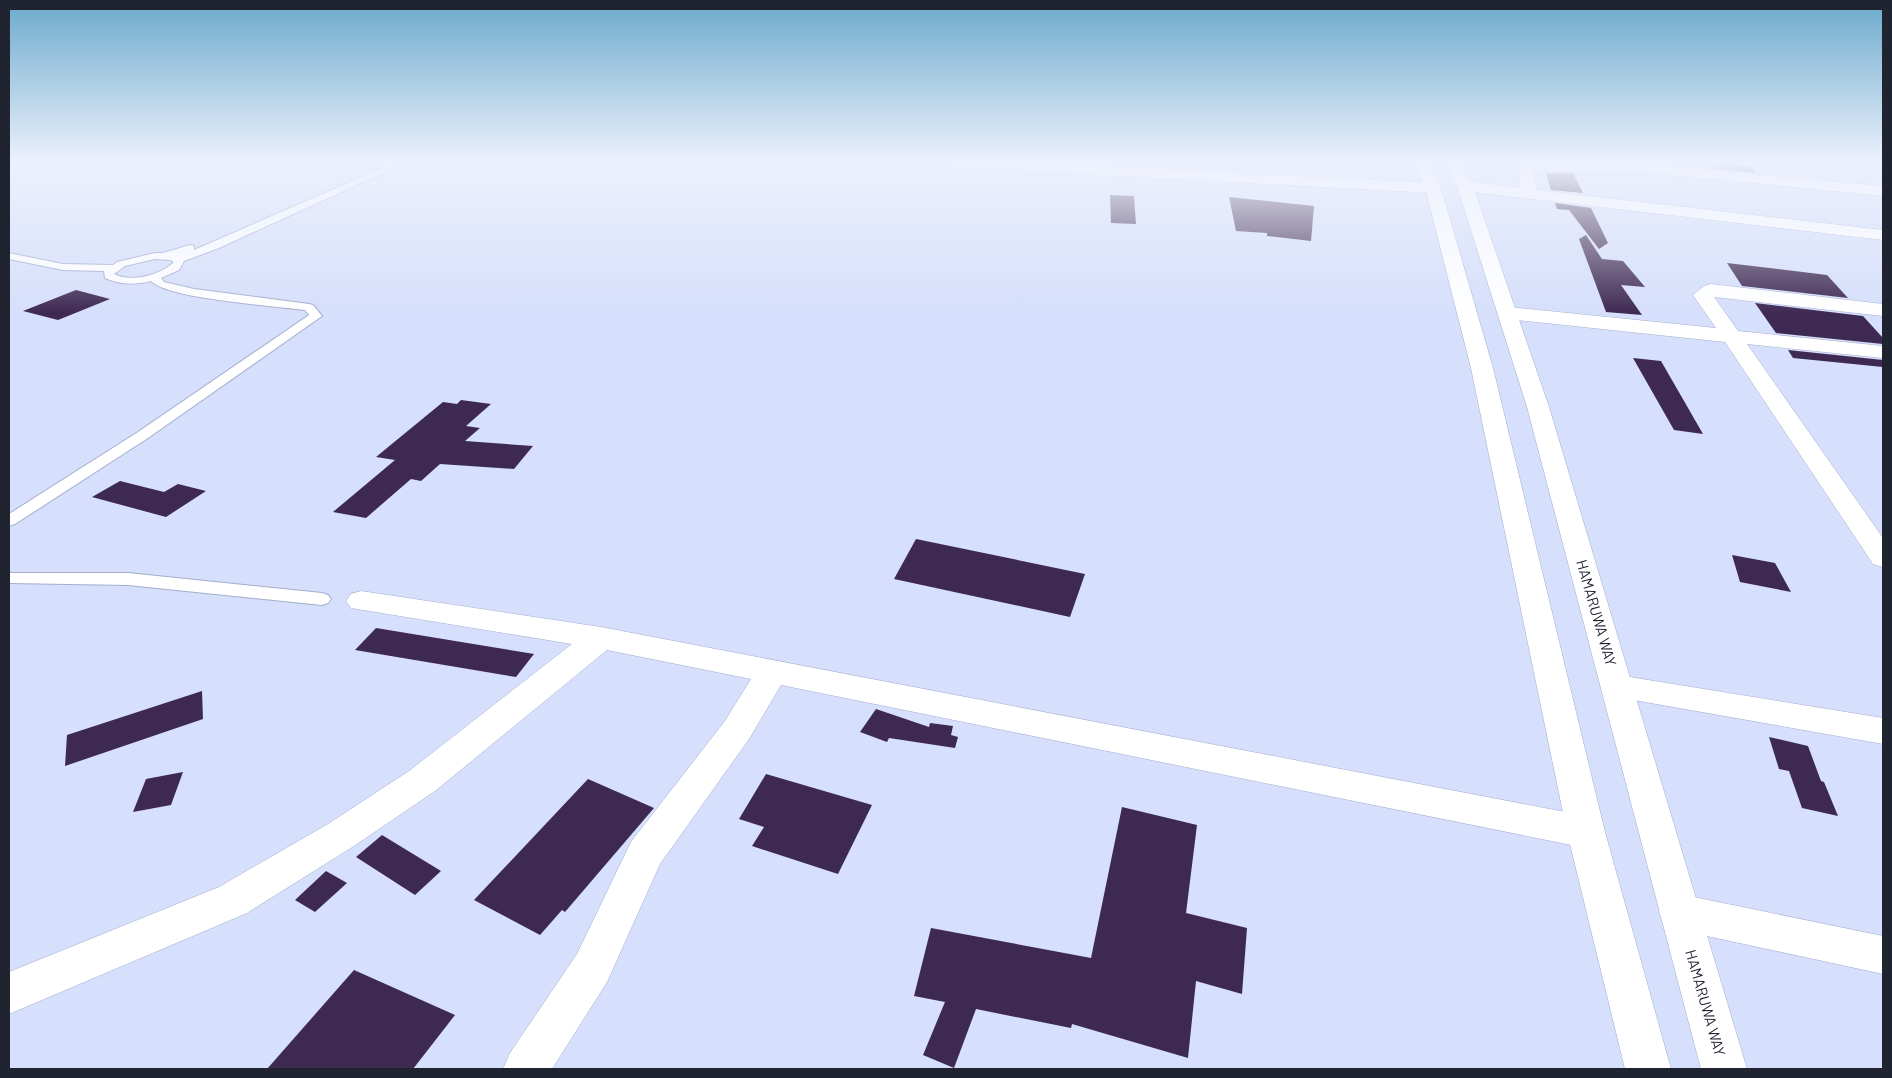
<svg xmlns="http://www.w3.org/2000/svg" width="1892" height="1078" viewBox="0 0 1892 1078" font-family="Barlow,sans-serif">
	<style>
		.building { fill: #3e2952 }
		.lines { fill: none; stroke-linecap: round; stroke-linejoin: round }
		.service-casing { stroke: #a3adce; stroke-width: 2 }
		.minor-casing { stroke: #a3adce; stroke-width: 1 }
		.secondary-casing { stroke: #a3adce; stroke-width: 1 }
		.service { fill: #fff; fill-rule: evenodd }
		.minor { fill: #fff; fill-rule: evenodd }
		.secondary { fill: #fff; fill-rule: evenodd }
		.labels { text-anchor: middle; stroke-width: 5; stroke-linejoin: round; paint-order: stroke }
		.street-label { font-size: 15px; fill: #202430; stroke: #fff }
	</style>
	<rect width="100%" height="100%" fill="#d6dffb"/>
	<path class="building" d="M1711,162L1751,165L1756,173L1715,169Z
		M1546,173H1573L1583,193L1551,190Z
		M1110,195L1134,196L1136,224L1111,223Z
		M1229,197L1314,206L1311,241L1267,236V233L1236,231Z
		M1555,203L1591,208L1608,243L1599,249L1569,210L1557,209Z
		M1586,235L1602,259L1623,261L1645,287L1621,285L1642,315L1606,312L1579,239Z
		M1727,263L1827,275L1848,298L1742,286Z
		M76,290L110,299L58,320L23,311Z
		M1755,303L1863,316L1883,338V344L1776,333Z
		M1788,350L1883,360V367L1793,358Z
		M1633,358L1661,361L1703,434L1674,430Z
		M461,400L491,404L466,426L480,428L465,441L533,446L514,469L440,464L421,481L411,479L366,518L333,512L395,460L376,457L443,402L457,404Z
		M120,481L164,492L178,484L206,491L166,517L92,497Z
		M916,539L1085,574L1070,617L894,579Z
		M1732,555L1775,563L1791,592L1740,582Z
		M376,628L534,654L516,677L355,650Z
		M202,691L203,719L65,766L67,735Z
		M876,709L929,727L930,723L953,726L951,735L958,737L955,748L889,738L887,742L860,732Z
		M1769,737L1808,746L1821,781L1824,782L1838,816L1802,808L1789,771L1779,769Z
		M183,772L171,805L133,812L146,779Z
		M766,774L872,805L838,874L752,846L764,827L739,819Z
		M588,779L654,808L565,912L562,910L540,935L474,900Z
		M1122,807L1197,825L1186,913L1247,928L1242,994L1196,981L1188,1058L1072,1024L1071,1028L976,1009L954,1068L923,1055L945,1002L914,996L931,928L1091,958Z
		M382,835L441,871L415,895L356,857Z
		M326,871L347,883L315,912L295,900Z
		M354,970L455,1015L413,1069H267Z"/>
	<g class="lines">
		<g class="service-casing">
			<path id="service" d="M396,162H407L219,248L184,261L179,270L161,278L164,282L194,289L309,304L313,305L322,316L148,438L15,524L9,526V514L138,432L309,315L305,310C276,306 168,299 151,281C135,285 120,285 105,278L104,271L63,270L9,259V253L63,264L113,265L117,262L155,253H163L190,245L194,246V250ZM155,259L170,260L174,262C161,275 131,283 114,274L125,266Z
				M9,573H128L322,593L328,595L331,599L328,603L322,605L128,585L9,583Z"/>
		</g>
		<g class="minor-casing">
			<path id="minor" d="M931,162H1017L1433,183L1441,188L1433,193L938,166L933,165Z
				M1535,162L1630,163L1883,186V196L1630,171H1532L1537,190L1883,230V240L1465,191L1457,186L1465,181L1521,188L1517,168L1519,165Z
				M1711,284L1883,304V316L1714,297L1738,331L1883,346V358L1747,344L1883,538V567L1873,564L1725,342L1508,319L1501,317L1498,313L1501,309L1508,307L1716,328L1693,295L1704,286Z
				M361,591L601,627L1586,816L1599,821L1605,832L1599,843L1586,848L781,685L749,739L660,864L607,982L552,1069H503L510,1053L577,954L631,842L725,721L751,679L607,650L435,791L354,846L247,913L9,1014V972L219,887L328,824L409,771L572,644L351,608L346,601L351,594Z
				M1617,675L1883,718V744L1605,695L1601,687L1605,679Z
				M1679,894L1883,936V974L1679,930L1665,925L1659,912L1665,899Z"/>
		</g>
		<g class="secondary-casing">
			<path id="secondary" d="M1415,162H1429L1441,188L1493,368L1605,832L1671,1069H1625L1567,832L1471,368L1425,188Z
				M1445,162H1459L1473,186L1549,407L1747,1069H1701L1527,407L1457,186Z"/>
		</g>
		<use href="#service" class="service"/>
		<use href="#minor" class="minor"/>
		<use href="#secondary" class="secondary"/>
	</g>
	<linearGradient id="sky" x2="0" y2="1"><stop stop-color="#6baacc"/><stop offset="0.52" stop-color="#edf1fd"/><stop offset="1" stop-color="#edf1fd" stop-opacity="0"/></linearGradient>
	<rect width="1892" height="313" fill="url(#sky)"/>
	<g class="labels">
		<g class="street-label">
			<text transform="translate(1596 613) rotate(74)" y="5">HAMARUWA WAY</text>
			<text transform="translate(1705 1003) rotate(74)" y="5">HAMARUWA WAY</text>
		</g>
	</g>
	<rect width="1892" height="1078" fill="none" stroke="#202430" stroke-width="20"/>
</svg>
